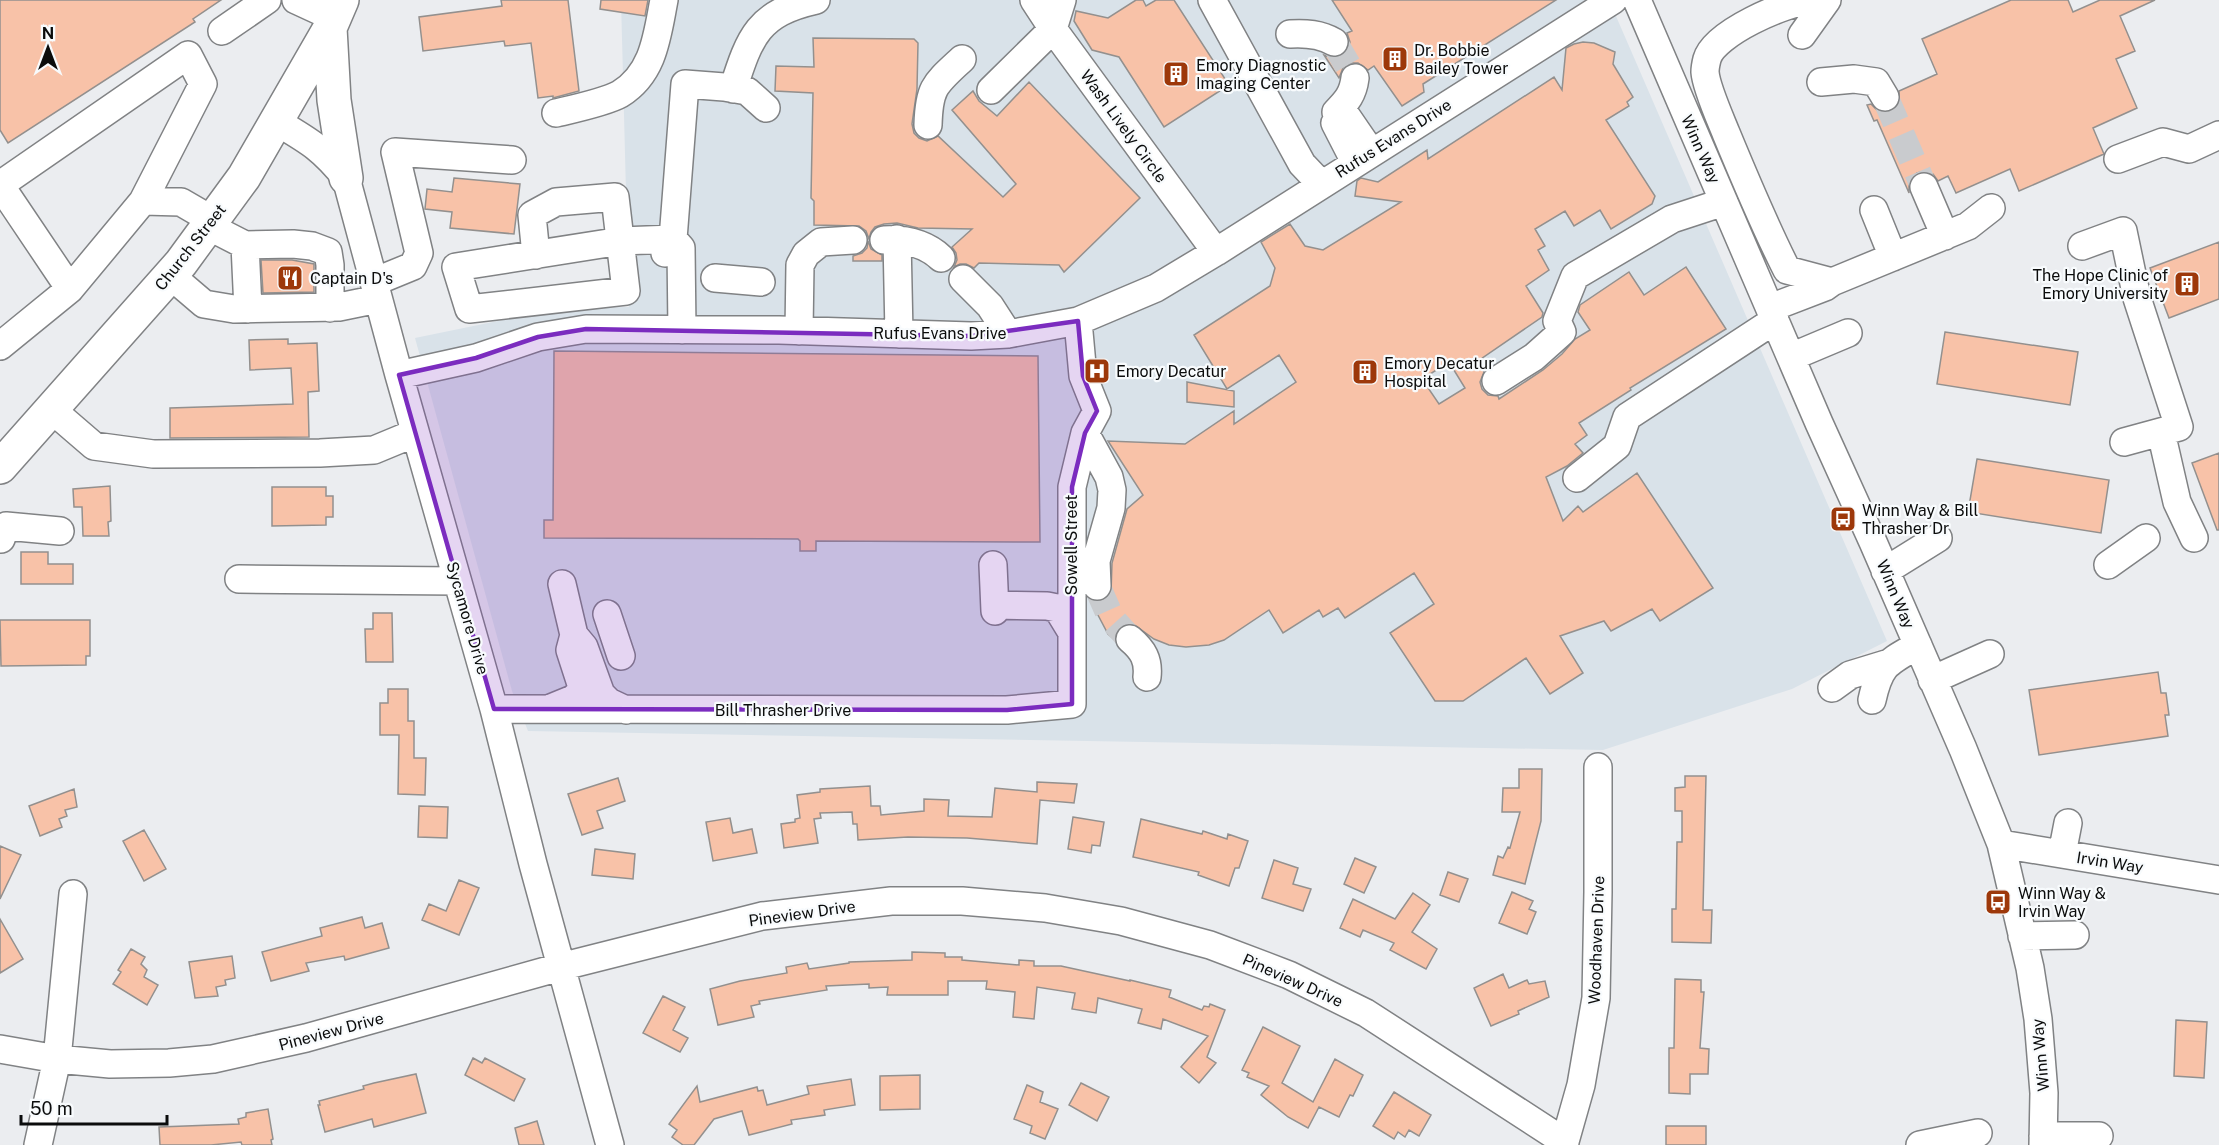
<svg xmlns="http://www.w3.org/2000/svg" width="2219" height="1145" viewBox="0 0 2219 1145" font-family="'Public Sans',sans-serif">
	<style>
		.built { fill: #d9e2e9 }
		.building { fill: #f8c2a8; stroke: #93908e; stroke-width: 1.5; fill-rule: evenodd }
		.lines { fill: none; stroke-linecap: round; stroke-linejoin: round }
		.minor-tunnel { stroke: #c9cbce; stroke-width: 27; stroke-dasharray: 27 14; stroke-linecap: butt }
		.minor-casing { stroke: #808284; stroke-width: 30 }
		.major-casing { stroke: #808284; stroke-width: 36 }
		.minor { stroke: #fff; stroke-width: 27 }
		.major { stroke: #fff; stroke-width: 33 }
		.marked { fill: #7b2cbf; fill-opacity: 0.2; stroke: #7b2cbf; stroke-width: 4.5; stroke-linejoin: round }
		.labels { text-anchor: middle; stroke-width: 4.5; stroke-linejoin: round; paint-order: stroke }
		.poi-label { font-size: 16px; fill: #0b0c0c; stroke: #f8fbfd; text-anchor: start }
		.street-label { font-size: 16px; fill: #0b0c0c; stroke: #f8fbfd }
	</style>
	<rect width="100%" height="100%" fill="#ebedf0"/>
	<path class="built" d="M621,0H1609L1887,641L1792,689L1603,750L528,731L512,691L415,338L562,308L629,307Z"/>
	<path class="building" d="M0,0H221L193,19L195,22L8,143L0,130Z
		M501,0H568L579,91L553,98V96L538,98L531,43L505,46L504,41L423,51L419,17L502,6Z
		M601,0H648L645,16L600,9Z
		M1136,0H1143L1146,6L1156,0H1174L1229,85L1164,127L1119,57L1092,50L1074,21L1076,11L1108,18Z
		M1332,0H1556L1423,84L1424,92L1402,106L1374,66L1368,70L1358,63H1350L1343,68L1339,78L1324,55L1334,58L1343,55L1348,49L1350,42L1347,33L1352,31Z
		M2011,0H2068L2073,12L2100,0H2155L2120,16L2135,51L2116,59L2137,108L2093,128L2104,154L2019,191L2010,169L1956,193L1948,176L1938,181L1933,174L1925,171L1917,173L1911,178L1909,185V193L1877,120L1874,121L1867,105L1871,104L1877,110L1885,113L1893,111L1899,104V91L1937,74L1922,39Z
		M813,38L914,39L918,43L917,89L912,124L914,133L919,138L927,141L938,136L1003,197L1016,184L952,110L973,91L979,101L997,116L1029,82L1140,198L1064,272L1059,265L979,263L974,268L966,264H960L954,267L957,260L956,253L952,247L972,229L918,228L897,223L884,224L875,227L871,232L869,239L866,231L859,226L814,225V201L811,198L813,93L775,91L776,66L814,67Z
		M1583,42L1594,43L1615,52L1613,64L1633,97L1627,102L1629,106L1606,120L1655,196L1652,204L1611,229L1600,210L1574,226L1565,211L1535,229L1545,246L1538,250L1549,270L1526,286L1543,313L1542,317L1478,361L1484,372L1480,382L1482,389L1488,395L1498,396L1499,399L1543,370L1562,354L1575,339L1590,330L1578,312L1580,305L1629,272L1644,295L1686,267L1726,329L1630,388L1631,390L1579,423L1587,435L1575,444L1583,453L1567,466L1546,477L1563,521L1578,506L1583,512L1637,473L1713,588L1660,621L1652,609L1611,631L1604,621L1560,636L1583,673L1550,694L1526,658L1463,701H1435L1390,633L1434,604L1414,573L1345,618L1338,608L1323,617L1319,610L1283,633L1269,610L1224,640L1209,645L1186,647L1169,645L1154,639L1133,624H1125L1119,628L1115,640L1108,634L1090,600L1098,602L1105,600L1111,593L1112,563L1127,509L1143,495L1108,441L1185,444L1234,411V424L1296,382L1279,355L1227,389L1194,335L1270,286L1275,268L1261,242L1290,224L1305,246L1323,250L1401,202L1355,196L1357,181L1361,178L1378,182L1427,150L1428,159L1554,77L1562,90L1566,48L1574,44ZM1449,362L1465,388L1439,404L1422,379Z
		M454,178L520,184L514,234L450,228L452,212L425,209L427,189L452,192Z
		M868,241L871,249L882,255V261H853V256L862,253L867,248Z
		M2219,242V299L2169,318L2150,268Z
		M261,260H292L314,264V292L263,293Z
		M1945,332L2078,352L2070,405L1937,384Z
		M288,339V344L317,343L319,391L308,392L309,437L170,438V408L293,404L291,368L250,370L249,340Z
		M554,351L1038,356L1040,542L816,541V551H800V541L798,539L544,538V520H553Z
		M1187,382L1234,391V407L1187,402Z
		M2219,453V530H2217L2192,463Z
		M1977,459L2109,480L2101,533L1968,512Z
		M110,486L111,521L108,522L109,536H83L82,507H74L73,489Z
		M272,487H326V496H333V517H326V525L272,526Z
		M21,552H48V564H73V584H21Z
		M373,613H392L393,662H366L365,629H373Z
		M0,620H90V656H86V665L1,666Z
		M2158,672L2161,693H2166L2169,715H2165L2168,736L2039,755L2029,690Z
		M388,689H408V721H414V758H426L425,795L398,794L399,735H380V703H388Z
		M1519,769H1542L1541,821L1525,884L1493,875L1498,856L1503,858L1508,847L1510,848L1520,812H1502L1503,788H1519Z
		M1685,776H1706L1703,910H1712L1711,943L1672,942V909H1676L1677,842H1682V811H1675V788L1685,787Z
		M618,778L625,801L597,811L603,828L582,835L568,794Z
		M1037,782L1077,784L1074,803L1040,800L1037,844L967,838L908,837L858,840L857,824H853L852,812L820,813L821,818L814,819L818,843L784,848L781,824L795,822V819L800,818L797,795L820,792V789L870,786L871,806H880L881,815L924,811V799L949,800L948,816L992,817L995,788L1037,792Z
		M74,789L77,807L65,810L67,816L59,819L62,827L40,836L29,806Z
		M419,806L448,807L447,838L418,837Z
		M1073,817L1104,822L1100,846L1092,845L1091,853L1068,849Z
		M730,818L733,833L752,829L757,853L713,861L706,822Z
		M1141,819L1202,834L1203,831L1227,839L1228,834L1248,841L1239,868H1235L1229,886L1198,875L1199,872L1133,857Z
		M144,830L166,869L144,881L123,841Z
		M0,846L21,855L0,899Z
		M595,849L635,854L633,879L592,875Z
		M1355,858L1376,867L1364,893L1344,884Z
		M1274,860L1298,868L1293,884L1311,889L1303,911L1262,898Z
		M1448,872L1468,879L1459,902L1440,895Z
		M459,880L479,888L459,935L422,920L429,904L446,911Z
		M1512,892L1533,901L1529,909L1536,912L1527,934L1499,923Z
		M1413,893L1430,905L1412,932L1437,949L1426,969L1390,950L1394,943L1363,930L1360,937L1340,928L1353,899L1395,919Z
		M362,917L365,928L382,923L389,948L345,960L344,956L306,963L309,971L271,981L262,952L322,936L320,928Z
		M0,919L23,959L0,973Z
		M131,949L145,957L141,964L147,970L144,977L158,985L147,1005L113,984L121,972L118,970Z
		M912,952L945,953V957H962V960L1019,965V960L1034,961V966H1061L1130,981V980L1171,990L1169,997L1202,1010L1204,1006L1209,1007L1210,1004L1225,1010L1207,1057L1216,1063L1199,1083L1181,1067L1208,1036L1163,1019L1161,1029L1138,1023L1142,1009L1098,998L1096,1013L1072,1009L1075,993L1037,987L1034,1019L1013,1017L1015,992L986,989L987,981H948V995H887L888,987L869,988V984L826,986L827,990L759,1001L760,1004L751,1006L754,1017L718,1025L710,989L740,981L787,973L786,967L807,963L809,969L849,963V962L912,960Z
		M232,956L235,978L225,980L226,985L216,987L218,996L195,998L189,962Z
		M1503,974L1509,988L1527,980L1529,984L1545,981L1549,997L1518,1011L1519,1014L1491,1026L1474,988Z
		M1675,979L1701,980V992H1704L1700,1048L1709,1049L1708,1074H1690V1094L1669,1093V1048H1674Z
		M663,996L685,1007L673,1030L688,1038L680,1052L643,1033Z
		M2176,1020L2207,1022L2204,1078L2174,1076Z
		M1263,1027L1300,1046L1282,1083L1313,1102L1335,1059L1363,1075L1353,1096L1350,1095L1339,1117L1319,1107L1308,1128L1288,1117L1261,1095L1269,1086L1247,1077L1249,1073L1242,1070Z
		M473,1058L482,1063L485,1058L525,1079L514,1101L465,1075Z
		M416,1074L426,1113L374,1127L372,1119L325,1132L318,1105H320L319,1101L364,1089L363,1086L374,1083Z
		M920,1075V1109L880,1110V1076Z
		M851,1079L855,1105L824,1110L825,1115L791,1120L792,1124L749,1135L742,1111L714,1119L694,1145H683L672,1137L677,1130L669,1124L697,1086L700,1102L757,1087L758,1091L763,1090L767,1105L809,1094L807,1086Z
		M1081,1083L1109,1097L1097,1121L1069,1105Z
		M1027,1085L1043,1092L1040,1102L1058,1109L1045,1139L1030,1133L1032,1126L1014,1119Z
		M1394,1092L1431,1115L1419,1136L1409,1130L1405,1137L1398,1132L1394,1139L1373,1126Z
		M268,1109L273,1139L271,1140L272,1145H242L241,1142L211,1145H160L159,1127L239,1124L238,1119L246,1117V1113Z
		M537,1121L544,1145H519L515,1128Z
		M1666,1126H1706V1145H1666Z"/>
	<g class="lines">
		<path class="minor-tunnel" d="M1334,42L1355,78
			M1885,97L1924,187
			M1097,586L1111,618L1130,639"/>
		<g class="minor-casing">
			<path id="minor" d="M296,0L335,18
				M1034,0L1053,29L1216,252
				M1212,0L1302,164L1321,184
				M1637,0L1819,423L1873,542L1963,749L2001,844L2030,968L2038,1019L2044,1093L2043,1145
				M222,31L267,0
				M1290,34C1306,33 1320,34 1334,42
				M1802,35L1827,0
				M1821,82L1854,79L1876,82L1885,97
				M733,89C750,36 758,13 816,0
				M991,90L1053,29L1062,0
				M1336,112C1347,101 1353,94 1355,78
				M556,113C573,109 606,102 620,94C654,73 657,36 664,0
				M277,122C309,141 322,148 346,178L399,375L494,709L533,864L610,1145
				M928,125C929,87 935,84 962,59
				M2118,159L2163,142L2189,149L2219,135
				M1355,162L1335,123L1339,117H1347L1371,152
				M0,185L70,289
				M1924,187L1945,236
				M143,201L181,202L212,220
				M1874,210L1893,257
				M208,226L245,245L293,244L312,246L328,252L330,265V308
				M897,239L899,334
				M884,240C905,239 925,243 941,258
				M245,245L248,309
				M2082,246L2123,231L2137,298L2179,427L2124,442
				M665,253V248L673,239L685,84L724,87L747,91L766,108
				M536,255L532,215L556,202L615,197L626,291L469,309L456,267L621,241L673,239L681,248L682,330
				M170,275L204,304L234,309L339,307L378,299
				M715,278L761,282
				M963,279L990,306L1008,334
				M374,282L413,266L419,253L395,152L512,160
				M1832,282L1968,226L1991,208
				M1770,308L1825,287L1832,282L1787,270C1764,225 1745,179 1726,133C1720,118 1706,87 1705,72C1705,69 1706,63 1707,59C1714,33 1786,2 1811,0
				M799,331L800,265L806,254L821,242L853,240
				M0,346L70,289L143,201L203,84L188,55L0,185
				M1791,357L1848,333
				M399,375L476,358L538,337L586,329L779,330L971,336L1008,334L1078,321L1156,288L1216,252L1613,0
				M1496,381L1534,357L1562,332L1557,321L1575,276L1672,219L1724,202
				M51,409L94,446L153,454L320,453L374,450L415,433
				M2161,432L2177,502L2194,538
				M1085,433L1109,477L1112,490L1111,508L1096,561L1097,586
				M1577,478L1617,446L1627,417L1775,320
				M1,539L6,526L60,531
				M993,565L995,611
				M2108,565L2146,538
				M1885,571L1938,538
				M239,579L457,581
				M562,584L574,635
				M995,605L1047,606L1057,608L1071,631
				M607,614L621,656
				M1130,639C1143,650 1149,660 1147,677
				M1932,680L1990,654
				M1832,688L1850,675L1886,664
				M1872,700C1880,664 1887,663 1918,645
				M551,708L573,699L580,693L582,687L570,650L574,635L584,647L601,694L609,702L626,710
				M494,709L1007,710L1072,704V487L1085,433L1097,411L1083,376L1078,321
				M2001,844L2219,880
				M2062,854L2068,823
				M2022,936L2075,935
				M0,1049L57,1059L110,1064L169,1063L213,1059L306,1038L560,967L762,916L891,901H962L1045,908L1121,921L1210,945L1289,975L1366,1013L1565,1142
				M2043,1136H2099
				M38,1145L57,1059L73,894
				M1564,1145L1581,1085L1596,998L1598,892V767
				M1920,1145L1978,1133"/>
		</g>
		<g class="major-casing">
			<path id="major" d="M330,28L334,100L346,178
				M0,467L181,263L244,177L330,28L342,0"/>
		</g>
		<use href="#minor" class="minor"/>
		<use href="#major" class="major"/>
	</g>
	<path class="marked" d="M1078,321L1083,376L1097,411L1085,433L1072,487V704L1007,710L494,709L399,375L476,358L538,337L586,329L971,336Z"/>
	<defs>
		<g id="building-square" transform="scale(1.35)"><rect x="-9" y="-9" width="18" height="18" rx="4" fill="#9d380a" stroke="#f8fbfd"/><path d="M-4-6H4V6H1V3H-1V6H-4ZM-2.5-4.3h1.7v1.8h-1.7ZM.8-4.3h1.7v1.8H.8ZM-2.5-1h1.7V.8h-1.7ZM.8-1h1.7V.8H.8Z" fill="#fff"/></g>
		<g id="restaurant-square" transform="scale(1.35)"><rect x="-9" y="-9" width="18" height="18" rx="4" fill="#9d380a" stroke="#f8fbfd"/><path d="M-5-6h1v4h1v-4h1v4h1v-4h1v5L-1.5 .5V6h-2V.5L-5-1ZM5-6V6H3V1.5H1.5Q1.5-4 5-6Z" fill="#fff"/></g>
		<g id="hospital-square" transform="scale(1.35)"><rect x="-9" y="-9" width="18" height="18" rx="4" fill="#9d380a" stroke="#f8fbfd"/><path d="M-5-5h3v3.5h4V-5h3V5h-3V1.5h-4V5h-3Z" fill="#fff"/></g>
		<g id="bus-square" transform="scale(1.35)"><rect x="-9" y="-9" width="18" height="18" rx="4" fill="#9d380a" stroke="#f8fbfd"/><path d="M-5-6H5V4H4V6H2V4H-2V6H-4V4H-5ZM-3.5-4V0h7V-4ZM-3.5 1.2v1.5H-2V1.2ZM2 1.2v1.5H3.5V1.2Z" fill="#fff"/></g>
	</defs>
	<g fill-rule="evenodd">
		<use href="#building-square" x="1395" y="59"/>
		<use href="#building-square" x="1176" y="74"/>
		<use href="#restaurant-square" x="290" y="278"/>
		<use href="#building-square" x="2187" y="284"/>
		<use href="#hospital-square" x="1097" y="371"/>
		<use href="#building-square" x="1365" y="372"/>
		<use href="#bus-square" x="1843" y="519"/>
		<use href="#bus-square" x="1998" y="902"/>
	</g>
	<g class="labels">
		<g class="poi-label">
			<text x="1414" y="56">Dr. Bobbie<tspan x="1414" dy="18">Bailey Tower</tspan></text>
			<text x="1196" y="71">Emory Diagnostic<tspan x="1196" dy="18">Imaging Center</tspan></text>
			<text x="2168" y="281" text-anchor="end">The Hope Clinic of<tspan x="2168" dy="18">Emory University</tspan></text>
			<text x="310" y="284">Captain D's</text>
			<text x="1384" y="369">Emory Decatur<tspan x="1384" dy="18">Hospital</tspan></text>
			<text x="1116" y="377">Emory Decatur</text>
			<text x="1862" y="516">Winn Way &amp; Bill<tspan x="1862" dy="18">Thrasher Dr</tspan></text>
			<text x="2018" y="899">Winn Way &amp;<tspan x="2018" dy="18">Irvin Way</tspan></text>
		</g>
		<g class="street-label">
			<text transform="translate(1124 126) rotate(54)" y="6">Wash Lively Circle</text>
			<text transform="translate(1393 138) rotate(-32)" y="6">Rufus Evans Drive</text>
			<text transform="translate(1701 149) rotate(66)" y="6">Winn Way</text>
			<text transform="translate(190 247) rotate(-52)" y="6">Church Street</text>
			<text x="940" y="339">Rufus Evans Drive</text>
			<text transform="translate(1071 545) rotate(-90)" y="6">Sowell Street</text>
			<text transform="translate(1896 594) rotate(67)" y="6">Winn Way</text>
			<text transform="translate(468 618) rotate(74)" y="6">Sycamore Drive</text>
			<text x="783" y="716">Bill Thrasher Drive</text>
			<text transform="translate(2110 862) rotate(9)" y="6">Irvin Way</text>
			<text transform="translate(802 913) rotate(-8)" y="6">Pineview Drive</text>
			<text transform="translate(1596 940) rotate(-88)" y="6">Woodhaven Drive</text>
			<text transform="translate(1293 980) rotate(24)" y="6">Pineview Drive</text>
			<text transform="translate(331 1031) rotate(-15)" y="6">Pineview Drive</text>
			<text transform="translate(2040 1055) rotate(-95)" y="6">Winn Way</text>
		</g>
	</g>
	<g transform="translate(48 48)" stroke="#f8fbfd" stroke-width="4.5" paint-order="stroke">
	<path d="M0-4.5L10 22L0 15L-10 22Z" fill="#0b0c0c"/>
	<text y="-9" font-size="16" font-weight="bold" text-anchor="middle" fill="#0b0c0c">N</text>
	</g>
	<path d="M21 1115v9h146v-9" fill="none" stroke="#0b0c0c" stroke-width="3"/>
	<text x="30" y="1115" font-size="18" fill="#0b0c0c" stroke="#f8fbfd" stroke-width="4.5" paint-order="stroke">50 m</text>
</svg>
